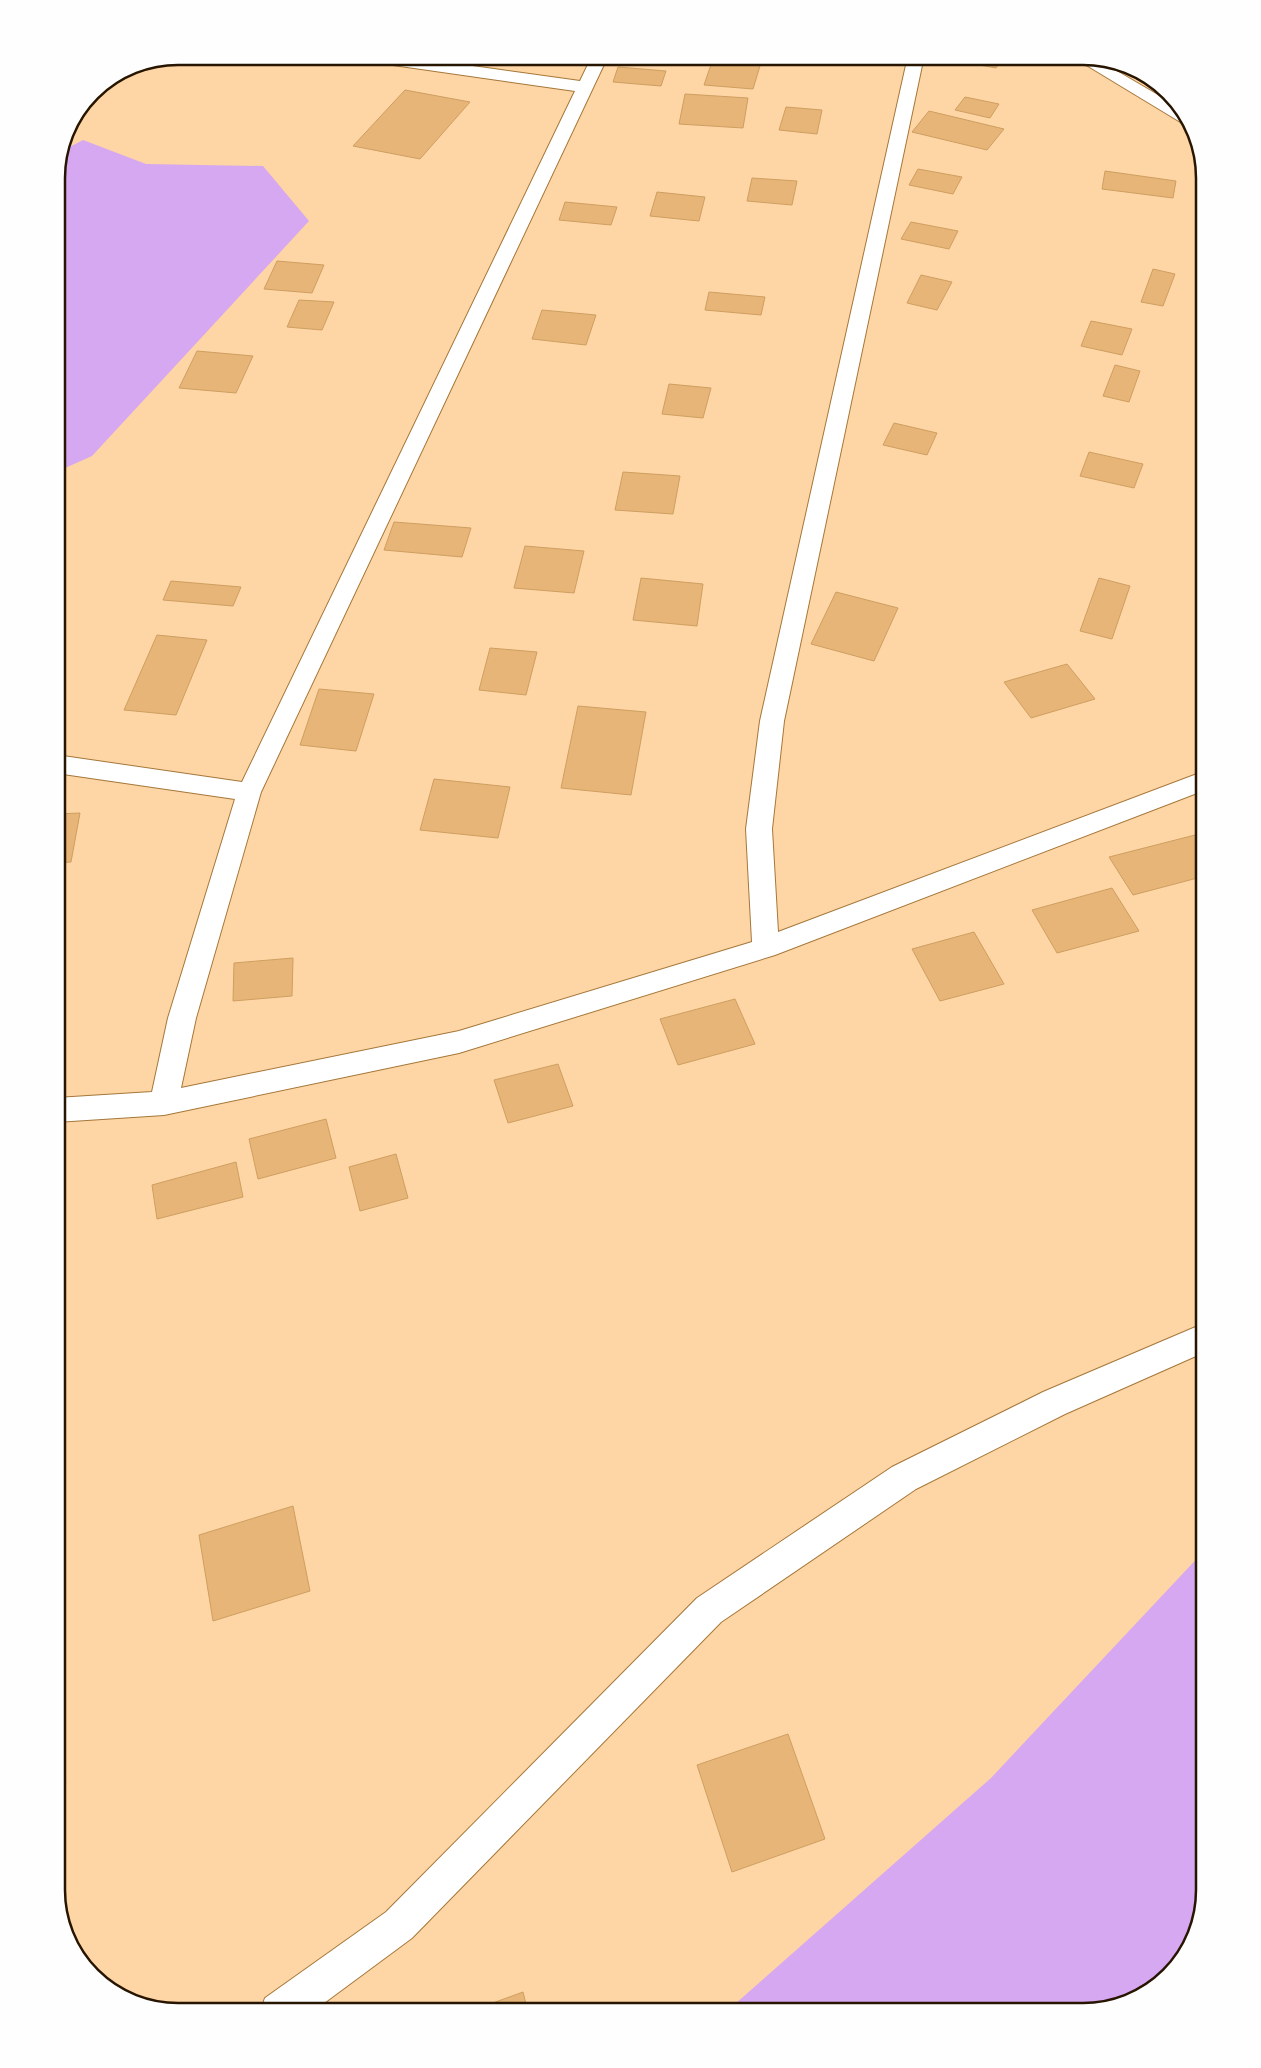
<svg xmlns="http://www.w3.org/2000/svg" width="1261" height="2068" viewBox="0 0 1261 2068" font-family="'Noto Serif',serif">
	<style>
		.green { fill: #d5a8f1 }
		.building { fill: #e6b577; stroke: #cf9f61 }
		.lines { fill: none; stroke-linecap: round; stroke-linejoin: round }
		.street-casing { stroke: #a57739; stroke-width: 2 }
		.street { fill: #fff; fill-rule: evenodd }
		.rim { fill: none; stroke: #271500; stroke-width: 2.5 }
	</style>
	<rect width="100%" height="100%" fill="#fed5a4"/>
	<path class="green" d="M83,140L146,164L263,166L309,221L92,456L56,472V170L62,151Z
		M1205,1550V1890L1188,1951L1137,1999L1083,2012H726L991,1778Z"/>
	<path class="building" d="M714,56H763L753,89L704,85Z
		M953,56L1003,57L996,68L951,60Z
		M618,67L666,71L661,86L613,82Z
		M405,90L470,102L420,159L353,146Z
		M685,94L748,98L743,128L679,124Z
		M965,97L999,104L990,118L955,110Z
		M786,107L822,110L817,134L779,130Z
		M929,111L1004,129L987,150L912,132Z
		M918,169L962,177L953,194L909,185Z
		M1105,171L1176,181L1173,198L1102,189Z
		M752,178L797,181L792,205L747,201Z
		M657,192L705,197L699,221L650,216Z
		M565,202L617,207L611,225L559,220Z
		M911,222L958,231L949,249L901,239Z
		M277,261L324,265L312,293L264,289Z
		M1153,269L1175,274L1163,306L1141,302Z
		M921,275L952,282L937,310L907,303Z
		M709,292L765,297L761,315L705,310Z
		M299,300L334,302L322,330L287,327Z
		M542,310L596,315L586,345L532,339Z
		M1091,321L1132,329L1122,355L1081,346Z
		M197,351L253,356L236,393L179,388Z
		M1115,365L1140,371L1129,402L1103,396Z
		M669,384L711,388L703,418L662,414Z
		M894,423L937,433L927,455L883,445Z
		M1089,452L1143,464L1134,488L1080,476Z
		M623,472L680,476L673,514L615,510Z
		M394,522L471,528L462,557L384,550Z
		M525,546L584,551L574,593L514,588Z
		M641,578L703,584L697,626L633,620Z
		M1099,578L1130,586L1112,639L1080,631Z
		M171,581L241,587L233,606L163,600Z
		M836,592L898,608L874,661L811,644Z
		M157,635L207,640L176,715L124,710Z
		M490,648L537,652L526,695L479,690Z
		M1067,664L1095,699L1031,718L1004,682Z
		M319,689L374,694L356,751L300,745Z
		M578,706L646,712L631,795L561,788Z
		M434,779L510,787L498,838L420,830Z
		M80,813L71,862L56,863V814Z
		M1195,835L1205,849V876L1133,895L1109,857Z
		M1112,888L1139,931L1057,953L1032,910Z
		M974,932L1004,984L940,1001L912,949Z
		M293,958L292,996L233,1001L234,963Z
		M735,999L755,1044L678,1065L660,1019Z
		M558,1064L573,1106L508,1123L494,1080Z
		M326,1119L336,1158L258,1179L249,1139Z
		M396,1154L408,1198L360,1211L349,1167Z
		M236,1162L243,1197L157,1219L152,1185Z
		M293,1506L310,1591L213,1621L199,1535Z
		M788,1734L825,1839L732,1872L697,1765Z
		M56,1758L66,1783L56,1789Z
		M523,1992L528,2012H468Z"/>
	<g class="lines">
		<g class="street-casing">
			<path id="street" d="M357,56H401L580,81L592,56H608L261,792L196,1018L181,1088L459,1031L752,942L746,829L760,721L908,56H924L784,721L772,829L778,932L1205,771V790L775,955L459,1053L164,1115L56,1122V1098L152,1092L168,1018L235,799L56,773V755L242,782L575,91L365,61Z
				M1073,57H1093L1175,105L1191,123H1182Z
				M1205,1323V1352L1065,1414L916,1489L721,1622L412,1938L312,2012H260L265,1998L386,1912L697,1598L892,1467L1043,1392Z"/>
		</g>
		<use href="#street" class="street"/>
	</g>
	<path d="M0 0H1261V2068H0ZM178 65H1083A113 113 0 0 1 1196 178V1890A113 113 0 0 1 1083 2003H178A113 113 0 0 1 65 1890V178A113 113 0 0 1 178 65Z" fill="#fefefe" fill-rule="evenodd"/>
	<path class="rim" d="M178 65H1083A113 113 0 0 1 1196 178V1890A113 113 0 0 1 1083 2003H178A113 113 0 0 1 65 1890V178A113 113 0 0 1 178 65Z"/>
</svg>
